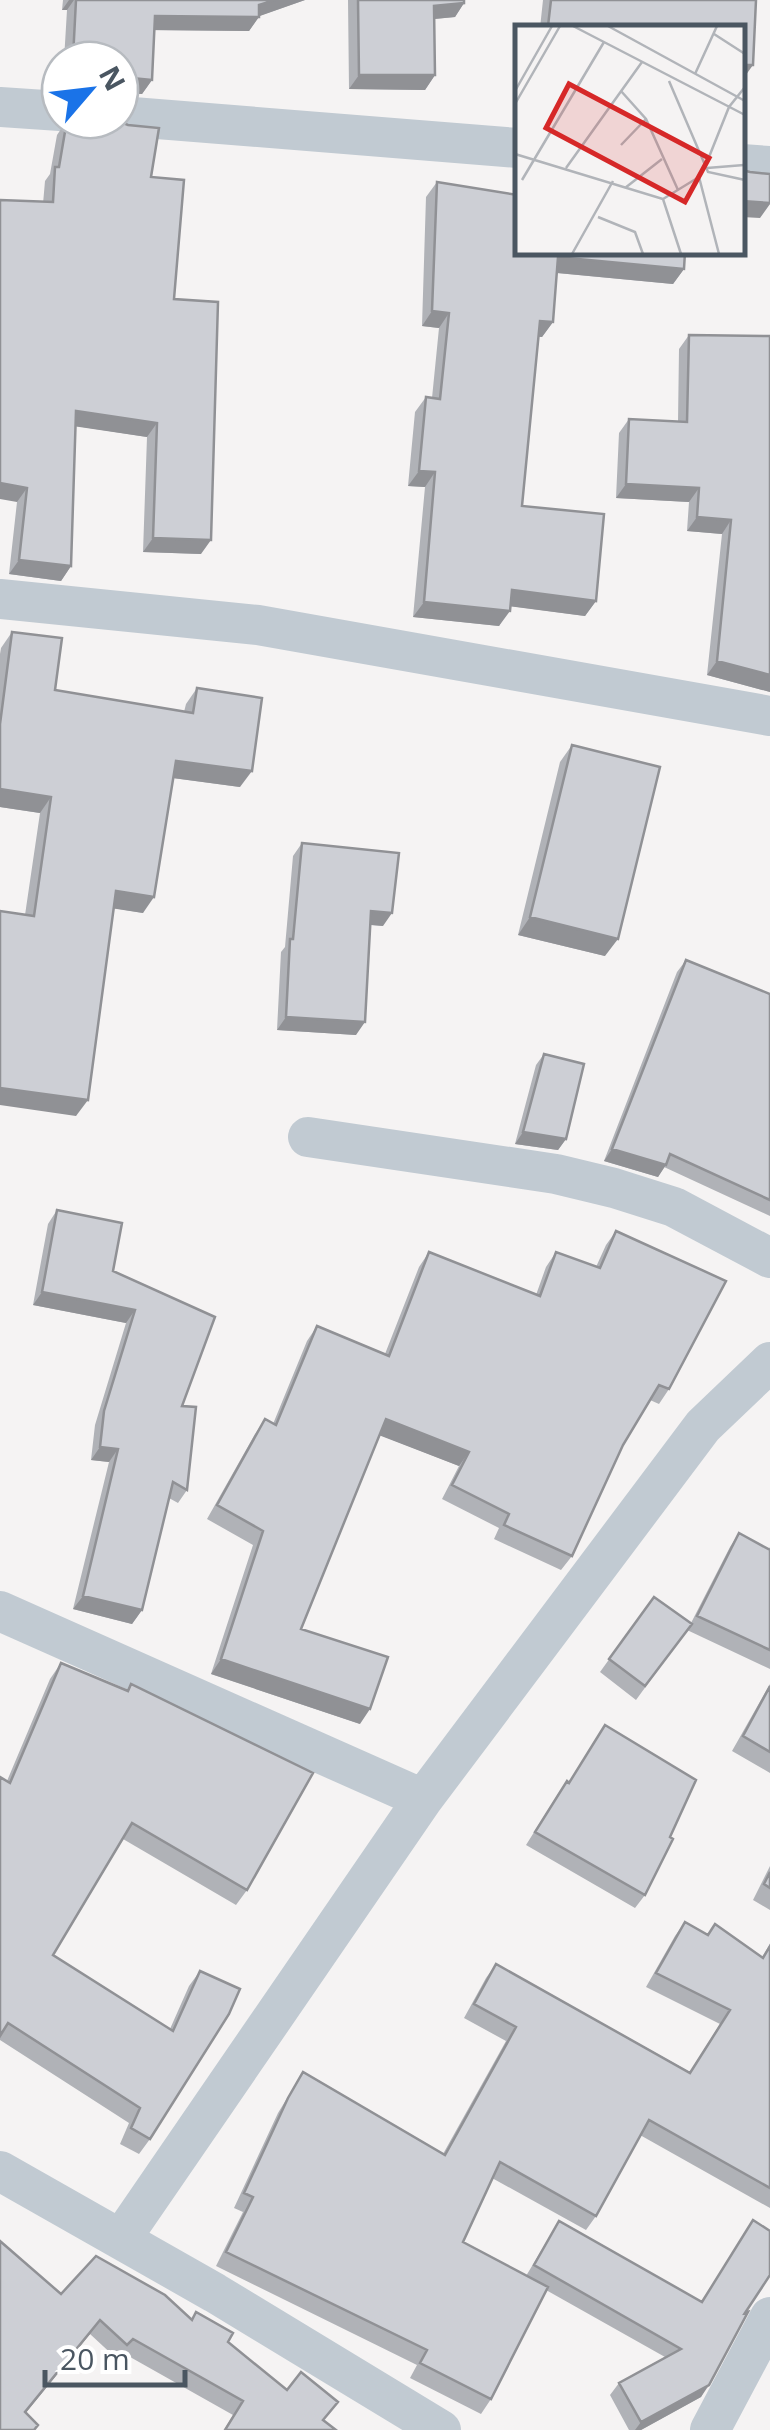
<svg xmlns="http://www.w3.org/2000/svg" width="770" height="2430" viewBox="0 0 770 2430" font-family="'Open Sans',sans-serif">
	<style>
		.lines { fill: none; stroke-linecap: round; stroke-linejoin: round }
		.minor { stroke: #c1cad2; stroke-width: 40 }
		.wall { fill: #b0b2b7 }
		.shaded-wall { fill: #909195 }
		.building { fill: #cdcfd5; stroke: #909195; stroke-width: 2.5 }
		.inset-road { fill: none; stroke: #b1b4b9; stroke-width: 2.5 }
		.view { fill: #d62828; fill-opacity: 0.15; stroke: #d62828; stroke-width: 5 }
		.inset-edge { fill: none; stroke: #4a5661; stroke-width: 5 }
	</style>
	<rect width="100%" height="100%" fill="#f5f3f3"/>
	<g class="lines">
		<path class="minor" d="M0,107L60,111
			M120,116L518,148
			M742,164L770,166
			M0,599L258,625L770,716
			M308,1137L556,1174L614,1188L674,1207L770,1258
			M0,1611L423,1799
			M0,2171L215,2293L441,2430
			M121,2239L423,1799L703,1426L770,1362
			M710,2430L770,2317"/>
	</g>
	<path class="wall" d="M63,0H305L259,16L249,31L154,30L152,80L142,94L120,93V60H64L67,10H62Z
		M348,0H464V3L455,17L434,19L435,75L425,90L349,89Z
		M543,0H756L743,79L742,28H540Z
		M67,120L151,177L174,299L201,554L143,552L147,437L76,426L71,566L61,581L9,574L17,502L45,181L50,174L57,135Z
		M437,182L684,269L673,284L557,273L553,322L542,337H539L522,506L596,601L585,616L510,606L499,626L413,617L425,487L408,486L415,412L426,397L432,398L439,328L422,326L426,197Z
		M689,335L770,336V692L707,675L722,534L687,531L689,502L616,498L619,433L629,419L678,422L679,349Z
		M12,632L55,690L184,712L186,704L197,688L240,787L173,778L143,913L113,908L76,1116L25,915L40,813L0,807V654L1,648Z
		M572,745L605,956L518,935L560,762Z
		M302,843L383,926L370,925L356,1035L277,1030L281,952L285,947L293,856Z
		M686,960L770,994V1216L664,1167L658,1177L604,1161L677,972Z
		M544,1054L566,1139L558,1150L515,1144L536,1065Z
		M57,1210L113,1271L182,1406L187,1490L178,1503L169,1498L142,1610L132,1624L73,1609L109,1462L91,1460L95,1425L126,1323L33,1305L48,1224Z
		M616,1231L669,1389L659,1404L650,1400L623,1445L572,1556L561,1570L494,1539L499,1528L442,1499L459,1466L380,1435L301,1629L360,1724L211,1674L253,1545L207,1519L255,1434L265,1419L273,1424L307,1341L317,1326L385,1354L419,1267L429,1252L536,1295L546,1267L556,1252L596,1267L606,1245Z
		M739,1533L769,1549L770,1547V1669L687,1630L636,1700L600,1672L654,1597L691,1623L730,1547Z
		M61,1663L127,1691L131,1684L247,1890L236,1905L123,1839L53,1955L170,2029L189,1986L200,1971L150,2139L139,2154L120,2144L129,2123L0,2040V1777L7,1781L50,1679Z
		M770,1684V1773L732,1751Z
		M605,1725L670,1837L645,1895L635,1908L526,1845L558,1794L567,1781L569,1782Z
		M770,1866V1910L753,1900Z
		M685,1922L708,1935L715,1924L762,1957L770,1944V2208L640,2135L596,2216L586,2230L492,2178L463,2242L526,2276L559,2221L702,2302L753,2220L745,2313L701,2397L641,2430H629L610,2395L619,2383L665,2357L546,2290L491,2399L481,2414L410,2378L417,2365L216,2266L243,2212L234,2208L278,2113L303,2072L443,2154L506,2041L464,2018L486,1978L496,1964L690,2072L720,2024L646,1987L675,1936Z
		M61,2294L191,2319L196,2312L228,2342L336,2430H224L233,2415L123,2353L117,2359L90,2334L0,2430Z"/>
	<path class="shaded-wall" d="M69,0H74L67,10H62Z
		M275,0H305L257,17H259L249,31L145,30L155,16L259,5Z
		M464,3L455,17L424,20L434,6Z
		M742,65H753L743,79H742Z
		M359,75H435L425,90L349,89Z
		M132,78L152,80L142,94L120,93V81Z
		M742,201L770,203V204L760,218L742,217Z
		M558,257L684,269L673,284L547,272Z
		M432,311L449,313L439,328L422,326Z
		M540,321L553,322L542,337L530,336Z
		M76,411L157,423L147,437L66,425Z
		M419,471L435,472L425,487L408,486Z
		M0,483L27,488L17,502L0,499Z
		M626,484L699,488L689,502L616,498Z
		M697,517L731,520L722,534L687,531Z
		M153,538L211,540L201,554L143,552Z
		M19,560L71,566L61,581L9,574Z
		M512,590L596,601L585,616L501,605Z
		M424,602L510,611L499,626L413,617Z
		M717,661L770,675V692L707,675Z
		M176,761L252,771L240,787L165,777Z
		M0,789L51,797L40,813L0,807Z
		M116,891L154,897L143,913L104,907Z
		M371,911L392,913L383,926L362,924Z
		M530,917L618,939L605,956L518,935Z
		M286,1017L365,1022L356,1035L277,1030Z
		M0,1088L88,1100L76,1116L0,1105Z
		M523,1132L566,1139L558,1150L515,1144Z
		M612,1149L666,1165L658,1177L604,1161Z
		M42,1292L135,1310L126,1323L33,1305Z
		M386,1419L469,1452L459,1466L376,1434Z
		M100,1447L118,1449L109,1462L91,1460Z
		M83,1596L142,1610L132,1624L73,1609Z
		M221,1659L370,1709L360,1724L211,1674Z
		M100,2320L90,2334L15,2426L25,2412Z
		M709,2385L701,2397L641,2430H635L641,2422Z"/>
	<path class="building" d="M76,0H275L259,5V17L155,16L152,80L132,78L120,81V60H78V58H73Z
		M358,0H464V3L434,6L435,75H359Z
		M551,0H756L753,65H742V28H558L548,26Z
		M67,120H116L128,125L159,128L151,177L184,180L174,299L218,302L211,540L153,538L157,423L76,411L71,566L19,560L27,488L0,483V200L53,202L55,167H59Z
		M742,170L750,172L770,174V203L742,201Z
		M437,182L518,195V252H685L684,269L558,257L553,322L540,321L522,506L604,514L596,601L512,590L510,611L424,602L435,472L419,471L426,397L440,399L449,313L432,311Z
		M689,335L770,336V675L717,661L731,520L697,517L699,488L626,484L629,419L687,422Z
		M12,632L62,638L55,690L193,713L197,688L262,698L252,771L176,761L154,897L116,891L88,1100L0,1088V911L34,916L51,797L0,789V724Z
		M572,745L660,767L618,939L530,917Z
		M302,843L399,853L392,913L371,911L365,1022L286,1017L290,939H293Z
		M686,960L770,994V1200L670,1154L666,1165L612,1149Z
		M544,1054L584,1064L566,1139L523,1132Z
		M57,1210L122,1223L113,1271L215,1317L182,1406L196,1407L187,1490L173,1482L142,1610L83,1596L118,1449L100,1447L104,1411L135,1310L42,1292Z
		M616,1231L726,1281L669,1389L659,1385L623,1445L572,1556L504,1525L509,1514L452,1485L469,1452L386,1419L301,1629L388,1657L370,1709L221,1659L263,1531L217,1505L265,1419L276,1425L317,1326L389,1356L429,1252L540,1296L556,1252L600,1268Z
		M739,1533L770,1550V1650L697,1616Z
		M654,1597L692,1624L645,1686L609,1659Z
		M61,1663L128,1691L131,1684L313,1773L247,1890L132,1823L53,1955L173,2031L200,1971L240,1989L229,2014L150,2139L131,2128L140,2108L8,2023L0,2036V1777L10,1783Z
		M770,1686V1752L743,1736Z
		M605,1725L696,1780L670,1837L673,1839L645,1895L535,1832L567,1781L569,1783Z
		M770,1872V1888L764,1884Z
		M685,1922L708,1935L715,1924L763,1958L770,1946V2188L649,2120L596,2216L500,2162L463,2242L548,2287L491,2399L420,2363L427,2350L226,2252L253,2197L244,2193L288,2098L303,2072L445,2155L516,2027L474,2004L496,1964L690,2073L730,2010L656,1973Z
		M753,2220L770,2231V2275L745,2313L748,2312L709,2385L641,2422L619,2383L681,2349L534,2265L559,2221L702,2302Z
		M0,2241L61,2294L96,2256L165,2295L192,2320L196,2312L233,2333L228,2342L287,2390L301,2372L338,2402L323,2420L336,2430H225L243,2401L133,2339L127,2345L100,2320L25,2412L38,2425L34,2430H0Z"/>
	<g transform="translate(515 25)">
		<rect width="230" height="230" fill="#f5f3f3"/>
		<path class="inset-road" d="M58,1L230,90M93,1L230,76M199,9L230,29M180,49L202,1M154,56L193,147L230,155M0,66L37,1M106,66L131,94L163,165M0,79L45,1M106,120L131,94M0,129L148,174L166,229M192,137L214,82L230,62M51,143L127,37M192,143L229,140M184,152L204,229M7,155L89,17M110,163L147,134M148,174L184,152M83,192L120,207L128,229M57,229L98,156"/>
		<path class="view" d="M54,59L194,133L170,177L31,103Z"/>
		<rect width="230" height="230" class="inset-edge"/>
	</g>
	<g transform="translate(90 90) rotate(62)"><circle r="48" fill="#ffffff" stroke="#b7bbc0" stroke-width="2.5"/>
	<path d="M0-8L18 38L0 25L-18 38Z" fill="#1a73e8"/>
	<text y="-15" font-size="28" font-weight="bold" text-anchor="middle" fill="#4a5661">N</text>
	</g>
	<path d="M45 2370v15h140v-15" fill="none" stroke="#4a5661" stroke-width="5"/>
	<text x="60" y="2370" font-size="30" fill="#4a5661" stroke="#ffffff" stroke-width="8" paint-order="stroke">20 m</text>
</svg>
